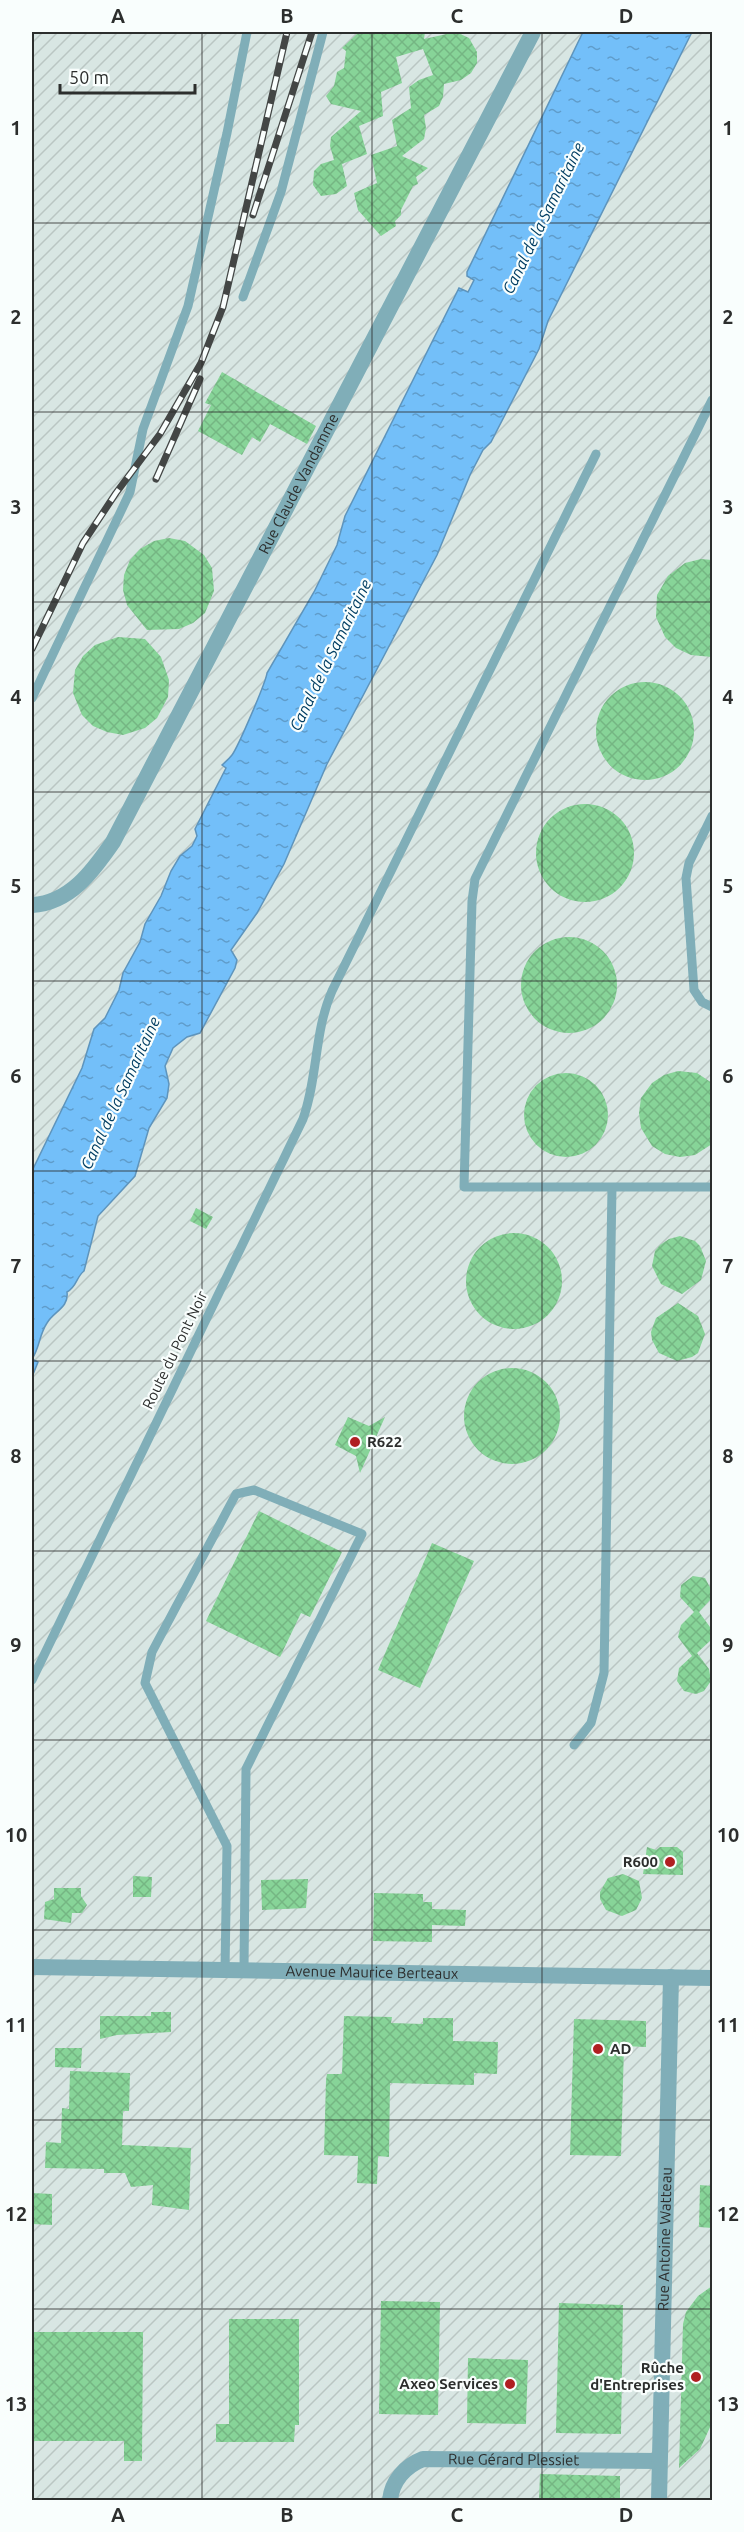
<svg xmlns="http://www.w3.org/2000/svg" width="744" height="2532" viewBox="0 0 744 2532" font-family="Ubuntu,sans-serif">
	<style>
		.industrial { fill: url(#industrial-furrows) }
		.water { fill: url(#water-ripples); stroke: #5e94bc; stroke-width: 1.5 }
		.building { fill: url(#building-cross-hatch) }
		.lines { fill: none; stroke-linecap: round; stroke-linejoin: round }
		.service { stroke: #80aeb8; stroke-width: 9 }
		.minor { stroke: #80aeb8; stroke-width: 16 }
		.tertiary { stroke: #80aeb8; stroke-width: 16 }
		.rail-casing { stroke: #434645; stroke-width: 7 }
		.rail { stroke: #f9fefd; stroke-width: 4.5; stroke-dasharray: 14; stroke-linecap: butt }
		.grid { fill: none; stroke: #2c2e2d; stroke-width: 1.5; stroke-opacity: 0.55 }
		.poi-dot { fill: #b01f21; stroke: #f9fefd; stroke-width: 2 }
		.labels { text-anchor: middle; stroke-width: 4.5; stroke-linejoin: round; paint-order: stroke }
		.street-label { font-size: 15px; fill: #2c2e2d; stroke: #f9fefd }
		.poi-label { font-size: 15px; font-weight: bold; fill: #2c2e2d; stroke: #f9fefd; text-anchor: end }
		.water-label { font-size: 16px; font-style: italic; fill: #003e63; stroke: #f9fefd }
		.neatline { fill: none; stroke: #2c2e2d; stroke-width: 2 }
		.grid-label { font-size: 20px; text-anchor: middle; font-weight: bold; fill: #2c2e2d }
	</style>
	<defs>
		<pattern id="industrial-furrows" width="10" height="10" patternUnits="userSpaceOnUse" patternTransform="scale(1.5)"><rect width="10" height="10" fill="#d8e6e3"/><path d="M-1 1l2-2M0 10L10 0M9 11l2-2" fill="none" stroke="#bac6c3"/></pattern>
		<pattern id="water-ripples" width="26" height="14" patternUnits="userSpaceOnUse" patternTransform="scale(1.5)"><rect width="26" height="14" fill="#73bff9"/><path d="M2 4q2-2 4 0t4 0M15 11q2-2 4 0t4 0" fill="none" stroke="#5f9cca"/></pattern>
		<pattern id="building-cross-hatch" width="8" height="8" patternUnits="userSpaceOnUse" patternTransform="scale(1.5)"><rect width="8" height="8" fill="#87d498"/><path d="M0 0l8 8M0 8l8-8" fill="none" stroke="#75b683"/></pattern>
	</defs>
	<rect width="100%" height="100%" fill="#ecf1f0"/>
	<path class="industrial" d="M32,32H712V2500H32Z"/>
	<path class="water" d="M583,32H692L548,321L539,349L491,442L483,450L470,475L437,555L327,764L284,864L257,913L231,950L237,960L235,968L200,1033L187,1037L173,1048L165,1066L169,1084L167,1098L149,1128L135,1176L98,1216L84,1271C76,1277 77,1287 67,1292C69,1308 54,1311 47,1323C39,1335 40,1347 32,1359L38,1362L32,1377V1171L82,1068L94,1029L105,1018L119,990L123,973L140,942L145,924L161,896L171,871L180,856L192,846L197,836L195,829L226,768L222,765C225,762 229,759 232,755C238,747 266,682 267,673L314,592L337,545L345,516L459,288L468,292L474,280L467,276V272Z"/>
	<path class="building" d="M359,32H425L424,39L456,32L469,38L477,52V63L471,73L461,80L444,84L443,97L439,106L424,115L426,128L424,139L402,156L428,168L416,177L418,184L413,186L401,210V215L395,221L396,226L381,236L358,210L354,193L377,183L371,155L397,146L392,120L411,108L409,87L419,80L433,75L423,49L396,57L402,83L381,92L383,116L359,126L367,154L342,164L347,186L336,194L321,196L313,185L314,171L321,164L334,160L330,146L331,137L361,111L331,104L326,96L334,86L337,72L344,68L346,51L342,48Z
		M222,372L316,426L307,444L270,424L260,442L252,437L242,455L198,431L211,405L205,403Z
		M169,538L185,541L204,555L212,568L214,591L205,613L193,623L179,629L147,630L127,605L123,590L124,575L130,560L140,549L154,541Z
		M701,559L712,560V657L691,655L676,648L665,637L656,617L657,595L668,576L685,563Z
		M118,637L145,639L161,657L169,680L168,697L157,718L145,728L123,735L107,732L93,726L82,715L73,693L75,670L83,656L95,645Z
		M596 731a49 49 0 1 1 98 0a49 49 0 1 1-98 0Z
		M536 853a49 49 0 1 1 98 0a49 49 0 1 1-98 0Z
		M521 985a48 48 0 1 1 96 0a48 48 0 1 1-96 0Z
		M678,1071L697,1073L712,1083V1144L695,1155L680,1157L665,1154L652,1146L641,1128L639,1113L641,1098L652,1083L664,1075Z
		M524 1115a42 42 0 1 1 84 0a42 42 0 1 1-84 0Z
		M196,1208L213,1217L206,1229L190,1221Z
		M466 1281a48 48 0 1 1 96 0a48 48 0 1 1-96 0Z
		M680,1236L695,1241L700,1246L706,1261L701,1280L682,1294L661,1284L652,1266L655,1251L660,1245L669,1239Z
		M678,1303L698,1316L705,1334L698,1353L692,1357L677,1361L659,1353L652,1340L651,1332L656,1318Z
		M464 1416a48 48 0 1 1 96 0a48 48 0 1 1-96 0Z
		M348,1417L369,1426L385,1417L360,1473L356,1456L335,1445Z
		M259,1511L342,1552L310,1617L301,1613L280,1657L206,1621Z
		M432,1543L474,1561L420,1688L378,1670Z
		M693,1576L705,1578L712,1591L710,1600L699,1612L710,1627L711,1640L697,1653L709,1669L711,1681L704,1691L696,1694L684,1691L677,1681L679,1668L692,1656L678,1637L681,1625L694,1612L680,1597L681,1585Z
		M647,1847L656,1850L660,1847H677L683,1852V1875L643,1874Z
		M623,1874L639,1881L642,1898L636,1910L622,1916L606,1910L600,1899V1892L608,1878Z
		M133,1876L152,1877L151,1897H133Z
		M308,1879L306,1908L262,1910L261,1880Z
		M54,1888H81V1896L87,1905L82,1913H72L71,1923L44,1919L45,1902L54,1899Z
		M374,1893L423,1894V1902H432V1909L466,1910L465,1926L432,1925V1942L373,1941Z
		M151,2012H171V2032L117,2035L100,2039V2016H151Z
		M344,2016L392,2017L391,2023L423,2024V2018H453V2041L498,2042L497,2074L474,2073V2085L390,2083L389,2157L378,2156L377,2184L357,2183L358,2156L324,2155L326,2080L327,2074H342Z
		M574,2019L646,2021V2047L624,2046L621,2156L570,2155Z
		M55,2048H82L81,2068L55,2067Z
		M70,2071L130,2073L129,2111H123L122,2145L191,2148L189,2210L152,2205L153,2185L131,2187L125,2173H104V2169L45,2168L46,2142L61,2143L62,2108L69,2109Z
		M700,2185L712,2186V2228L699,2227Z
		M32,2193L52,2194V2225L32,2224Z
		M712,2286V2423L700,2449L679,2468L683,2324L686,2312L698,2296Z
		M381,2301L440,2302L438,2415L379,2414Z
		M559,2303L623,2305L621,2434L556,2433Z
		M229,2319H299V2425H295L294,2442H216V2424H229Z
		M32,2332H143L142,2461H124V2441H32Z
		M468,2358L528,2360L526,2424L467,2423Z
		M540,2474L620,2476V2500H539Z"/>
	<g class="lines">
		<path class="service" d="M243,297L281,192L323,32
			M712,400L475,879L472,901L464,1187H712
			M32,698L130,492L143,429L188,306L227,133L247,32
			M712,816L689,863L686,878L694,990L702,1002L712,1007
			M32,1680L303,1119C318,1077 314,1032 332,991L596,454
			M574,1745L591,1723L604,1673L612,1187
			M225,1970L227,1846L145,1683L152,1652L236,1494L254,1490L362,1534L246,1769L244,1970"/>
		<g class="minor">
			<path id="s1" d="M32,905C70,903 93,871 113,842L533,32"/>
			<path id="s2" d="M390,2500C392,2481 405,2466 423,2459L659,2461"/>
			<path id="s3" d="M659,2500L671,1977"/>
		</g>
		<path class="tertiary" id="s4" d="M32,1967L712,1978"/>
		<g class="rail-casing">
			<path id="rail" d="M253,215L312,32
				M156,479L200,379
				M32,649L83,543L116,493L160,434L201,363L223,307L287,32"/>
		</g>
		<use href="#rail" class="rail"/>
	</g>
	<path class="grid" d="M202,32V2500M372,32V2500M542,32V2500M32,223H712M32,412H712M32,602H712M32,792H712M32,981H712M32,1171H712M32,1361H712M32,1551H712M32,1740H712M32,1930H712M32,2120H712M32,2309H712"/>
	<g class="poi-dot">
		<circle cx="355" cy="1442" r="6"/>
		<circle cx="670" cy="1862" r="6"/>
		<circle cx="598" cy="2049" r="6"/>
		<circle cx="696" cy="2377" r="6"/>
		<circle cx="510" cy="2384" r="6"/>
	</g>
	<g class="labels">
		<g class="street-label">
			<text dy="5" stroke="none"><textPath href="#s1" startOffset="510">Rue Claude Vandamme</textPath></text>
			<text transform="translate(175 1350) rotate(-64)" y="5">Route du Pont Noir</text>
			<text dy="5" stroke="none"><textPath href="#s4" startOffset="340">Avenue Maurice Berteaux</textPath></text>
			<text dy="5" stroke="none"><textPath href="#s3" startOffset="261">Rue Antoine Watteau</textPath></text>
			<text dy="5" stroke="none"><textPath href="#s2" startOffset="146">Rue Gérard Plessiet</textPath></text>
		</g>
		<g class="poi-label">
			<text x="367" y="1447" text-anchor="start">R622</text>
			<text x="658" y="1867">R600</text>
			<text x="610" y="2054" text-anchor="start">AD</text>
			<text x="684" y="2373">Rûche<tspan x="684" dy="17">d'Entreprises</tspan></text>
			<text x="498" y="2389">Axeo Services</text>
		</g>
		<g class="water-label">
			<text transform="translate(543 218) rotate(-64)" y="6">Canal de la Samaritaine</text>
			<text transform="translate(330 655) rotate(-64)" y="6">Canal de la Samaritaine</text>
			<text transform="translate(120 1093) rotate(-65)" y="6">Canal de la Samaritaine</text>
		</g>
	</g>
	<rect width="744" height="2532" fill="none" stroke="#f9fefd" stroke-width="66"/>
	<path d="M60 84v9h135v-9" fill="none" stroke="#2c2e2d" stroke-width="3"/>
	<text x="69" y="84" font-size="18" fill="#2c2e2d" stroke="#f9fefd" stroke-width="4.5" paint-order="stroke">50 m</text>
	<rect x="33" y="33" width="678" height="2466" class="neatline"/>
	<g class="grid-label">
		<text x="118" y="23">A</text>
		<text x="287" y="23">B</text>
		<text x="457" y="23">C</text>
		<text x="626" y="23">D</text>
		<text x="16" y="135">1</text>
		<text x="728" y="135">1</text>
		<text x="16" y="324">2</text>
		<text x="728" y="324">2</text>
		<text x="16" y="514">3</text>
		<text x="728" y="514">3</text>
		<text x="16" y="704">4</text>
		<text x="728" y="704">4</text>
		<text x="16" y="893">5</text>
		<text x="728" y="893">5</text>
		<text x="16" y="1083">6</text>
		<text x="728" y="1083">6</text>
		<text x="16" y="1273">7</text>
		<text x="728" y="1273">7</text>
		<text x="16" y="1463">8</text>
		<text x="728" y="1463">8</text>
		<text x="16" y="1652">9</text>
		<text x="728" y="1652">9</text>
		<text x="16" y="1842">10</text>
		<text x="728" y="1842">10</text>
		<text x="16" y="2032">11</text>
		<text x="728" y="2032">11</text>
		<text x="16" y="2221">12</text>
		<text x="728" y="2221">12</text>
		<text x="16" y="2411">13</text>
		<text x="728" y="2411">13</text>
		<text x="118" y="2522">A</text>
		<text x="287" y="2522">B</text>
		<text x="457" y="2522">C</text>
		<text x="626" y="2522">D</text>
	</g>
</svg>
